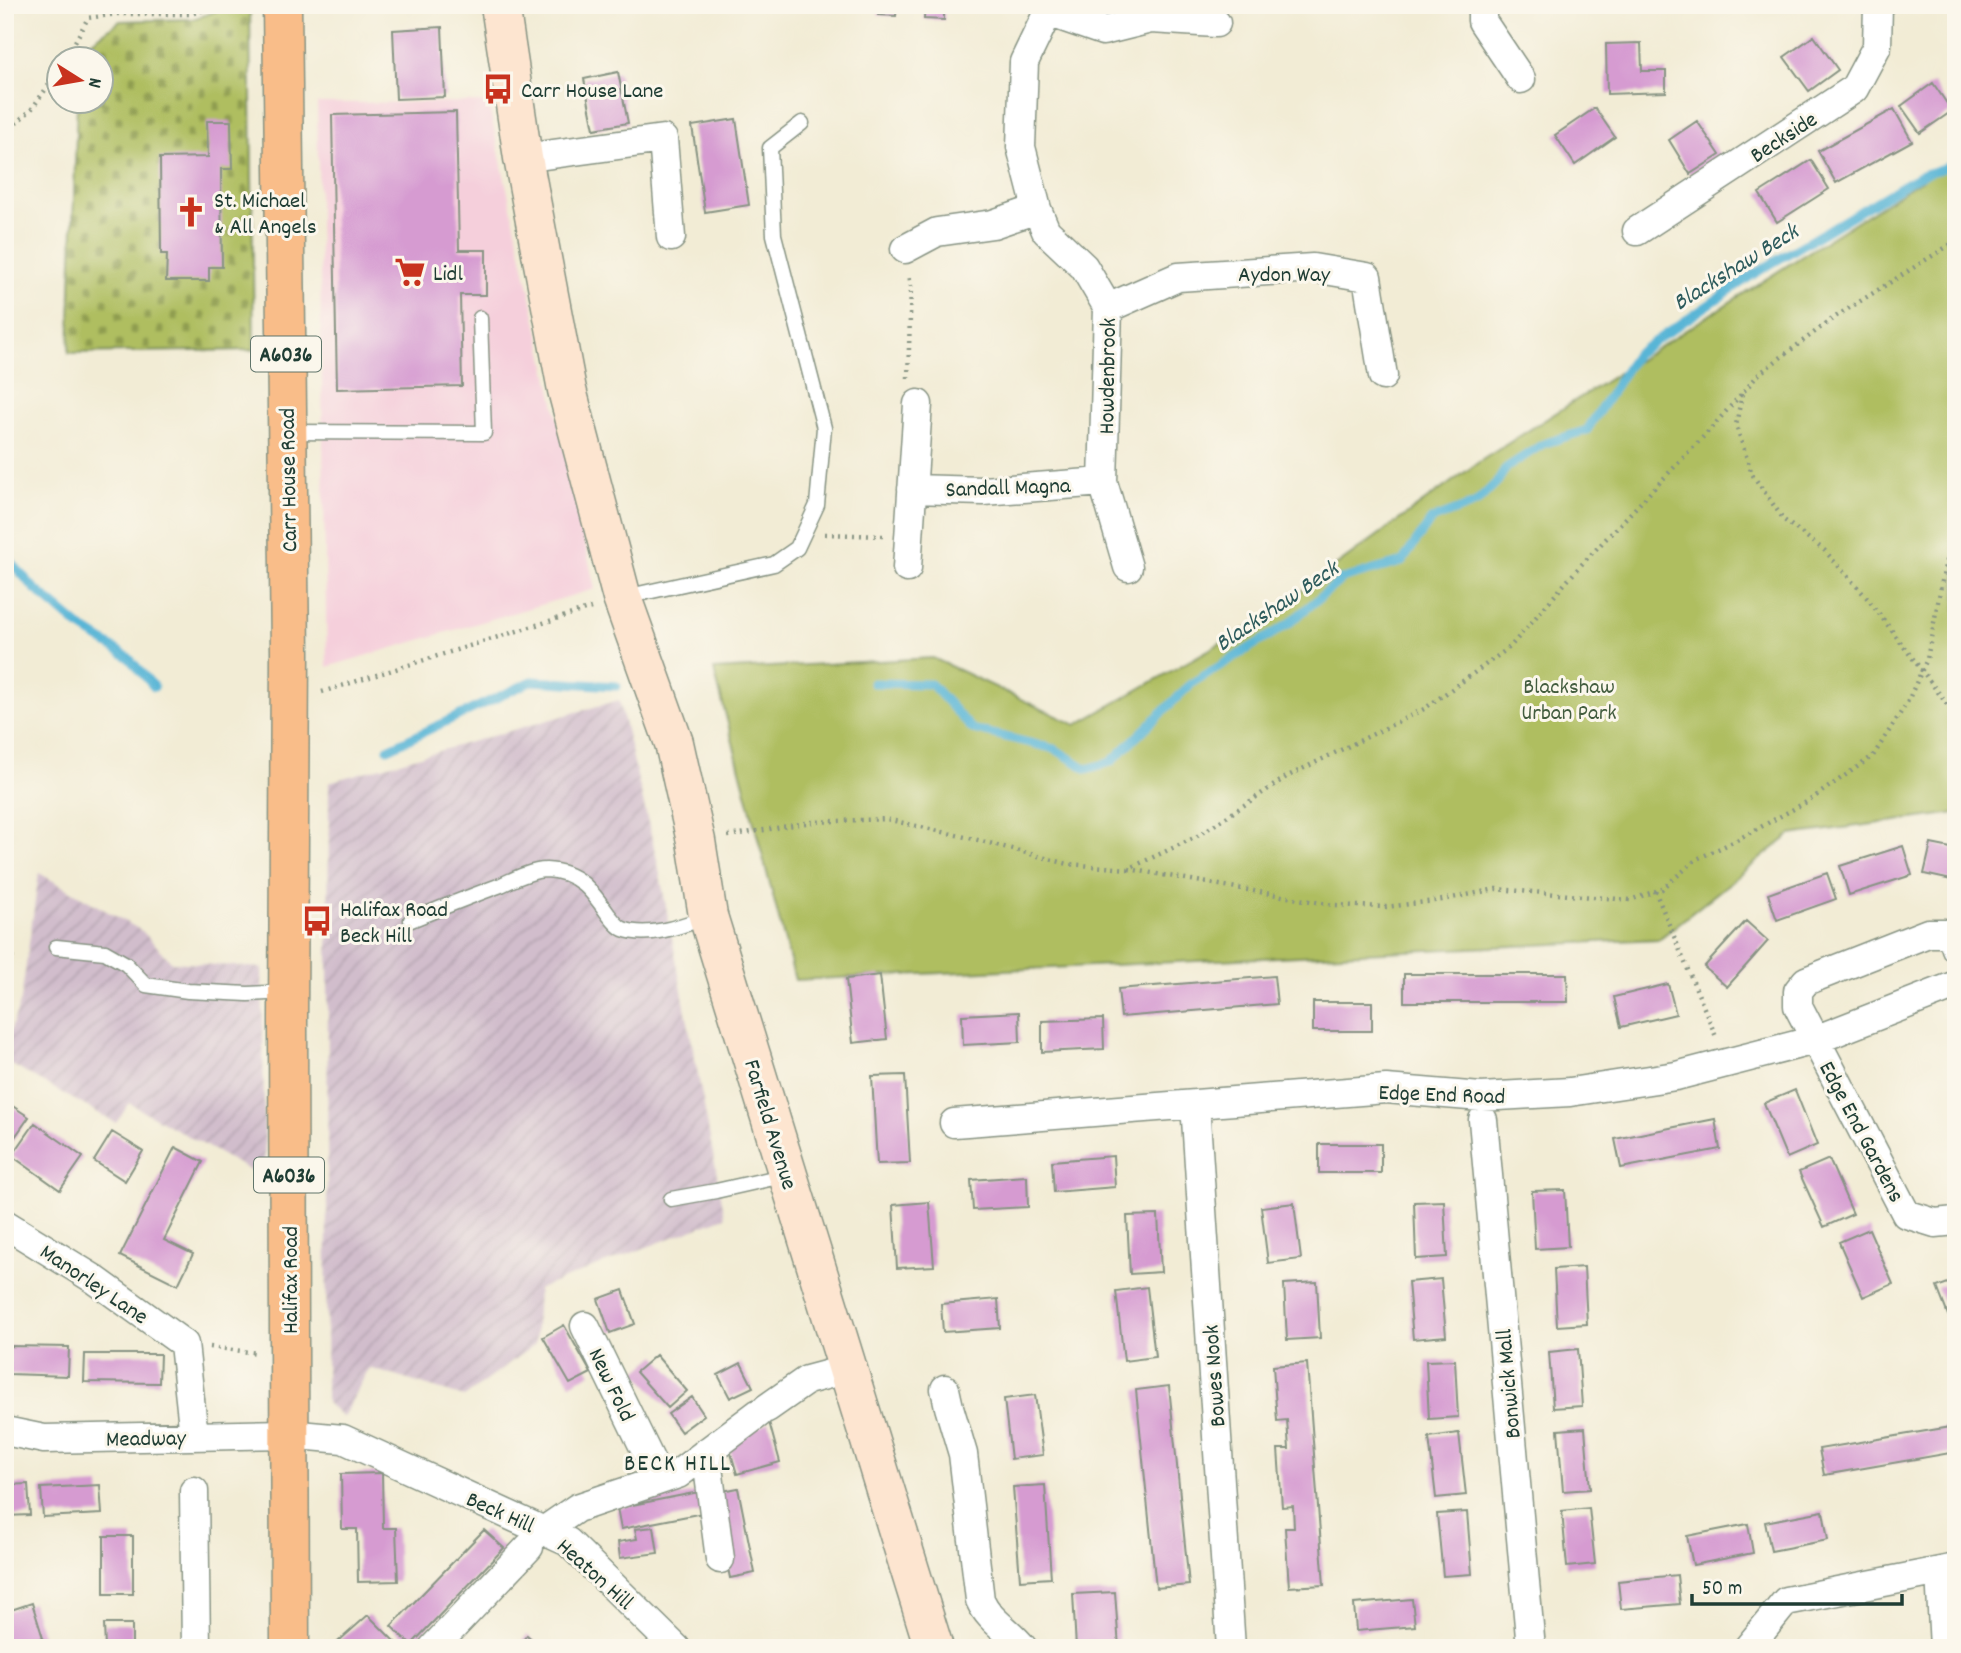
<svg xmlns="http://www.w3.org/2000/svg" width="1961" height="1653" viewBox="0 0 1961 1653" font-family="Dekko,sans-serif">
	<style>
		.built { fill: #f5cfdb }
		.industrial { fill: url(#industrial-furrows) }
		.green { fill: #afbe60; stroke: #677e4a; stroke-width: 2 }
		.cemetery { fill: url(#cemetery-stones); stroke: #677e4a; stroke-width: 2 }
		.lines { fill: none; stroke-linecap: round; stroke-linejoin: round }
		.stream { stroke: #58b5d6; stroke-width: 9 }
		.building { fill: #d69bd1 }
		.lane-casing { stroke: #889484; stroke-width: 17 }
		.street-casing { stroke: #889484; stroke-width: 31 }
		.secondary-casing { stroke: #889484; stroke-width: 41 }
		.highway-casing { stroke: #889484; stroke-width: 41 }
		.path { stroke: #889484; stroke-width: 4.5; stroke-dasharray: 2 5; stroke-linecap: butt }
		.lane { stroke: #fff; stroke-width: 14 }
		.street { stroke: #fff; stroke-width: 28 }
		.secondary { stroke: #fde5d0; stroke-width: 38 }
		.highway { stroke: #f9bd89; stroke-width: 38 }
		.labels { text-anchor: middle; stroke-width: 6; stroke-linejoin: round; paint-order: stroke }
		.shield { fill: #fbf7ec; stroke: #61756b; stroke-width: 2 }
		.shield-label { font-size: 21px; font-weight: bold; fill: #1f3d34 }
		.poi-label { font-size: 23px; fill: #1f3d34; stroke: #fbf7ec; text-anchor: start }
		.street-label { font-size: 23px; fill: #1f3d34; stroke: #fbf7ec }
		.park-label { font-size: 23px; fill: #435d3f; stroke: #fbf7ec }
		.water-label { font-size: 24px; font-style: italic; fill: #2d5b5c; stroke: #fbf7ec }
		.neighbourhood-label { font-size: 24px; letter-spacing: 2px; fill: #1f3d34; stroke: #fbf7ec }
	</style>
	<defs>
		<pattern id="industrial-furrows" width="10" height="10" patternUnits="userSpaceOnUse" patternTransform="scale(1.75)"><rect width="10" height="10" fill="#d1bdcc"/><path d="M-1 1l2-2M0 10L10 0M9 11l2-2" fill="none" stroke="#b3a3b0"/></pattern>
		<pattern id="cemetery-stones" width="16" height="16" patternUnits="userSpaceOnUse" patternTransform="scale(1.75)"><rect width="16" height="16" fill="#afbe60"/><path d="M2 7V4a2 2 0 0 1 4 0v3zM10 15v-3a2 2 0 0 1 4 0v3z" fill="#8e9c50"/></pattern>
	</defs>
	<rect width="100%" height="100%" fill="#fbf7ec"/>
	<filter id="ink" filterUnits="userSpaceOnUse"><feTurbulence type="fractalNoise" baseFrequency=".0143" numOctaves="2"/><feDisplacementMap in="SourceGraphic" scale="14" xChannelSelector="R" yChannelSelector="G"/><feConvolveMatrix kernelMatrix="1 2 1 2 8 2 1 2 1" color-interpolation-filters="sRGB"/></filter>
	<filter id="wash" filterUnits="userSpaceOnUse"><feTurbulence type="fractalNoise" baseFrequency=".00686" numOctaves="4" result="noise"/><feDisplacementMap in="SourceGraphic" scale="28" xChannelSelector="R" yChannelSelector="G"/><feGaussianBlur stdDeviation="1.57" result="paint"/><feColorMatrix in="noise" values="0 0 0 0 0 0 0 0 0 0 0 0 0 0 0 0 0 1.4 0 .05"/><feComposite in="paint" operator="in"/></filter>
	<g filter="url(#wash)">
		<rect width="100%" height="100%" fill="#f2ecd5"/>
		<path class="built" d="M488,102L595,589L327,667L317,103Z"/>
		<path class="industrial" d="M619,700L658,864L725,1217L538,1289L535,1344L464,1397L369,1368L343,1417L326,1402L329,782Z
			M39,873L142,931L172,962L262,968L265,1179L129,1103L116,1123L5,1061V1046L21,1000Z"/>
		<path class="green" d="M1956,158V813L1790,835L1659,939L795,980L714,670L933,658L1076,725L1263,619L1479,462Z"/>
		<path class="cemetery" d="M234,5H250L254,350L69,353L77,102H102V60L78,59V51L120,21L193,19Z"/>
		<g class="lines">
			<path class="stream" d="M5,555L34,588L80,627L128,657L154,687
				M873,683L931,684L972,729L1055,749L1087,769L1111,762L1192,683L1287,625L1342,579L1402,562L1431,520L1476,503L1498,481L1506,468L1543,444L1587,430L1636,354L1754,274L1919,176L1956,164
				M388,749L532,681L617,686"/>
		</g>
		<g id="blocks">
			<path class="building" d="M879,5H897L896,16L878,15Z
				M925,5H944V20L924,19Z
				M442,27L445,97L396,99L393,30Z
				M1814,36L1838,70L1809,91L1784,57Z
				M1641,43L1642,71H1666V92L1607,94L1606,44Z
				M618,72L628,123L594,129L584,79Z
				M1933,83L1952,111L1920,133L1901,106Z
				M1595,108L1615,137L1575,165L1555,135Z
				M1894,109L1912,141L1836,183L1818,151Z
				M456,112L459,250H486V295H460L462,386L337,389L332,115Z
				M736,119L749,205L705,212L692,126Z
				M207,121H231L232,169H221L222,267H209V281H166L167,254H161L160,158L208,157Z
				M1697,121L1720,155L1690,174L1669,140Z
				M1811,160L1829,189L1777,222L1759,193Z
				M1931,844L1956,849V881L1924,874Z
				M1903,846L1912,875L1849,895L1840,866Z
				M1827,873L1836,899L1777,920L1768,894Z
				M1746,921L1768,941L1727,987L1704,967Z
				M1404,974H1567L1568,1002H1404Z
				M880,975L887,1039L853,1043L846,979Z
				M1274,976L1277,1004L1121,1017L1118,989Z
				M1668,984L1676,1014L1621,1027L1614,997Z
				M1313,1002H1372V1031H1313Z
				M1019,1012L1020,1042L963,1045L962,1015Z
				M1103,1019L1104,1049L1042,1052V1021Z
				M905,1075L910,1163L877,1164L872,1076Z
				M1795,1090L1817,1145L1787,1158L1764,1103Z
				M5,1101L29,1117L5,1151Z
				M1715,1119L1720,1149L1621,1168L1615,1139Z
				M35,1123L83,1157L60,1190L12,1156Z
				M112,1132L143,1151L125,1181L94,1161Z
				M1319,1144H1381V1173H1319Z
				M175,1147L203,1162L164,1240L193,1254L178,1285L120,1256Z
				M1113,1156L1115,1187L1054,1192L1052,1161Z
				M1829,1159L1853,1214L1824,1227L1799,1172Z
				M1027,1176L1028,1207L973,1210L971,1180Z
				M1565,1190L1568,1247L1535,1249L1532,1191Z
				M1444,1201L1447,1257L1416,1259L1414,1202Z
				M929,1202L934,1266L897,1268L893,1205Z
				M1294,1203L1301,1259L1268,1263L1261,1207Z
				M1158,1215L1161,1272L1130,1274L1127,1216Z
				M1869,1229L1893,1284L1863,1297L1839,1242Z
				M1584,1267L1587,1324L1557,1326L1554,1269Z
				M1441,1279L1446,1336L1413,1339L1408,1282Z
				M1956,1280V1311L1948,1315L1937,1287Z
				M1317,1282L1320,1338L1287,1340L1284,1284Z
				M1147,1287L1155,1357L1124,1361L1116,1291Z
				M623,1290L635,1324L610,1333L598,1299Z
				M998,1299L1000,1328L943,1332L941,1304Z
				M564,1325L591,1373L570,1384L543,1337Z
				M9,1346L69,1347L68,1376L9,1374Z
				M1578,1349L1582,1406L1553,1408L1549,1352Z
				M85,1354H160L159,1383L84,1382Z
				M656,1355L687,1391L668,1408L636,1372Z
				M1455,1360L1458,1417L1429,1419L1426,1361Z
				M741,1363L753,1387L730,1398L718,1375Z
				M1307,1363L1324,1585L1289,1587L1285,1528H1294L1293,1506L1282,1507L1278,1449H1289L1287,1420L1277,1421L1273,1366Z
				M1169,1386L1189,1585L1156,1588L1136,1390Z
				M1035,1395L1043,1455L1011,1459L1004,1399Z
				M692,1397L704,1415L681,1432L668,1414Z
				M769,1422L780,1462L737,1474L728,1443Z
				M1956,1426V1452L1824,1475L1819,1449Z
				M1585,1428L1590,1489L1563,1491L1558,1430Z
				M1459,1433L1466,1495L1436,1498L1429,1437Z
				M382,1473L383,1528H396L398,1581L358,1582L357,1529H342L341,1474Z
				M28,1484L30,1515L5,1516V1485Z
				M100,1485L102,1514L43,1517L41,1488Z
				M1045,1485L1051,1578L1020,1580L1013,1487Z
				M738,1488L755,1573L730,1578L713,1493Z
				M699,1492L703,1513L621,1529L617,1508Z
				M1589,1508L1595,1564L1567,1567L1562,1511Z
				M1823,1511L1828,1540L1771,1551L1765,1522Z
				M1467,1512L1472,1574L1443,1576L1437,1514Z
				M1748,1524L1753,1553L1693,1565L1687,1536Z
				M654,1527L658,1553L620,1558L618,1542L637,1539L635,1529Z
				M484,1530L504,1548L411,1645L391,1626Z
				M104,1536H133V1594H104Z
				M1677,1575L1680,1604L1621,1609L1618,1581Z
				M1115,1592L1119,1648H1076L1073,1594Z
				M1412,1599L1415,1626L1356,1631L1354,1604Z
				M32,1603L43,1638L13,1648H5V1612Z
				M368,1615L401,1648H331Z
				M104,1624H132V1648H105Z
				M527,1635L542,1648H517Z"/>
		</g>
	</g>
	<g filter="url(#ink)">
		<use href="#blocks" fill-opacity="0" stroke="#889484" stroke-width="2"/>
		<g class="lines">
			<g class="lane-casing">
				<path id="lane" d="M288,432L484,433L480,318
					M625,597L774,564L797,548L817,505L824,428L774,235L770,148L802,123
					M411,920C441,908 471,896 501,885C514,879 532,870 546,870C578,871 592,891 608,914C612,919 618,927 623,929C648,939 684,925 707,917
					M56,947L105,952L126,964L146,985L188,991L248,994L287,992
					M5,958L6,957
					M671,1199L716,1191L787,1175"/>
			</g>
			<g class="street-casing">
				<path id="street" d="M1054,5L1048,12L1024,62L1021,147L1037,209L1046,231L1084,267L1108,308L1103,482L1128,567
					M1482,5V21L1521,79
					M1048,12L1103,31L1151,19L1216,23
					M523,158L663,139L671,237
					M1637,231L1854,89L1877,46L1878,5
					M905,249L937,232L993,224L1037,209
					M1108,308L1178,277L1313,268L1367,277L1383,376
					M912,489L983,491L1103,482
					M907,568L918,404
					M1956,948L1953,939L1945,933H1928L1806,981L1798,991V1006L1906,1214L1935,1223L1956,1221
					M1195,1104L1231,1648
					M1483,1120L1531,1648
					M954,1123L1386,1089L1481,1097L1570,1092L1676,1076L1815,1040L1956,985
					M5,1224L94,1279L184,1344L194,1436
					M585,1326L660,1480
					M945,1389L949,1407L963,1454L980,1600C990,1622 1008,1629 1023,1648
					M767,1408L807,1380L848,1369
					M5,1431L44,1439L288,1434L343,1439L568,1542L676,1648
					M706,1452L720,1559
					M194,1491L196,1648
					M545,1530L577,1508L678,1474L759,1413
					M1940,1572L1944,1648
					M433,1648L529,1547
					M1748,1648L1786,1601L1956,1568"/>
			</g>
			<g class="secondary-casing">
				<path id="secondary" d="M500,5L523,158L567,390L622,598L674,743L696,841L708,916L934,1648"/>
			</g>
			<g class="highway-casing">
				<path id="highway" d="M282,5L290,652L288,1020L290,1648"/>
			</g>
			<path class="path" d="M65,60L88,18L117,14H191L219,5
				M5,132L31,110L60,69
				M908,378L911,286L909,275
				M1742,394L1736,425L1752,474L1784,520L1824,550L1868,599L1956,716
				M825,534L883,536
				M322,692L591,608
				M728,836L812,822L886,819L974,839L1068,864L1128,869L1196,837L1288,776L1424,709L1510,647L1581,565L1705,435L1760,373L1835,317L1956,241
				M1129,869L1333,905L1386,907L1442,900L1496,889L1630,900L1662,889L1697,859L1735,841L1810,800L1873,756L1907,703L1927,659L1948,550L1956,528
				M1655,891L1717,1039
				M210,1347L257,1353"/>
			<use href="#lane" class="lane"/>
			<use href="#street" class="street"/>
			<use href="#secondary" class="secondary"/>
			<use href="#highway" class="highway"/>
		</g>
	</g>
	<defs>
		<g id="bus-bare" transform="scale(2.415)"><path d="M-5-6H5V4H4V6H2V4H-2V6H-4V4H-5ZM-3.5-4V0h7V-4ZM-3.5 1.2v1.5H-2V1.2ZM2 1.2v1.5H3.5V1.2Z" fill="#c8321e" stroke="#fbf7ec" stroke-width="2.5" paint-order="stroke"/></g>
		<g id="church-bare" transform="scale(2.415)"><path d="M-1.2-6h2.4v3.5h3.3v2.4h-3.3V6h-2.4V-.1h-3.3v-2.4h3.3Z" fill="#c8321e" stroke="#fbf7ec" stroke-width="2.5" paint-order="stroke"/></g>
		<g id="supermarket-bare" transform="scale(2.415)"><path d="M-6-5.5h2.5l.6 2H6L4.5 2H-2.5L-4.4-4H-6ZM-1.5 3.2a1.3 1.3 0 1 0 .1 0ZM3 3.2a1.3 1.3 0 1 0 .1 0Z" fill="#c8321e" stroke="#fbf7ec" stroke-width="2.5" paint-order="stroke"/></g>
	</defs>
	<g fill-rule="evenodd">
		<use href="#bus-bare" x="498" y="89"/>
		<use href="#church-bare" x="191" y="212"/>
		<use href="#supermarket-bare" x="410" y="272"/>
		<use href="#bus-bare" x="317" y="921"/>
	</g>
	<g class="labels">
		<g class="shield">
			<rect x="251" y="336.5" width="70" height="35" rx="5"/>
			<rect x="254" y="1157.5" width="70" height="35" rx="5"/>
		</g>
		<g class="shield-label">
			<text x="286" y="361">A6036</text>
			<text x="289" y="1182">A6036</text>
		</g>
		<g class="poi-label">
			<text x="521" y="97">Carr House Lane</text>
			<text x="214" y="207">St. Michael<tspan x="214" dy="26">&amp; All Angels</tspan></text>
			<text x="433" y="280">Lidl</text>
			<text x="340" y="916">Halifax Road<tspan x="340" dy="26">Beck Hill</tspan></text>
		</g>
		<g class="street-label">
			<text transform="translate(1783 136) rotate(-33)" y="8">Beckside</text>
			<text x="1284" y="281">Aydon Way</text>
			<text transform="translate(1106 376) rotate(-89)" y="8">Howdenbrook</text>
			<text transform="translate(287 480) rotate(-91)" y="8">Carr House Road</text>
			<text transform="translate(1008 486) rotate(-2)" y="8">Sandall Magna</text>
			<text transform="translate(1442 1093) rotate(2)" y="8">Edge End Road</text>
			<text transform="translate(772 1124) rotate(73)" y="8">Farfield Avenue</text>
			<text transform="translate(1863 1131) rotate(62)" y="8">Edge End Gardens</text>
			<text transform="translate(289 1280) rotate(-90)" y="8">Halifax Road</text>
			<text transform="translate(95 1283) rotate(34)" y="8">Manorley Lane</text>
			<text transform="translate(1213 1376) rotate(-94)" y="8">Bowes Nook</text>
			<text transform="translate(613 1384) rotate(64)" y="8">New Fold</text>
			<text transform="translate(1507 1384) rotate(-95)" y="8">Bonwick Mall</text>
			<text transform="translate(146 1437) rotate(-1)" y="8">Meadway</text>
			<text transform="translate(501 1511) rotate(24)" y="8">Beck Hill</text>
			<text transform="translate(596 1573) rotate(42)" y="8">Heaton Hill</text>
		</g>
		<g class="park-label">
			<text x="1569" y="693">Blackshaw<tspan x="1569" dy="26">Urban Park</tspan></text>
		</g>
		<g class="water-label">
			<text transform="translate(1735 266) rotate(-32)" y="8">Blackshaw Beck</text>
			<text transform="translate(1276 605) rotate(-34)" y="8">Blackshaw Beck</text>
		</g>
		<g class="neighbourhood-label">
			<text x="678" y="1470">BECK HILL</text>
		</g>
	</g>
	<rect width="1961" height="1653" fill="none" stroke="#fbf7ec" stroke-width="28"/>
	<g transform="translate(80 80) rotate(101)"><circle r="33" fill="#fbf7ec" stroke="#a3ada2" stroke-width="2"/>
	<path d="M0-5L12 26L0 18L-12 26Z" fill="#c8321e"/>
	<text y="-10" font-size="19" font-weight="bold" text-anchor="middle" fill="#1f3d34">N</text>
	</g>
	<path d="M1692 1594v10h210v-10" fill="none" stroke="#1f3d34" stroke-width="3.5"/>
	<text x="1702" y="1594" font-size="21" fill="#1f3d34" stroke="#fbf7ec" stroke-width="5" paint-order="stroke">50 m</text>
</svg>
